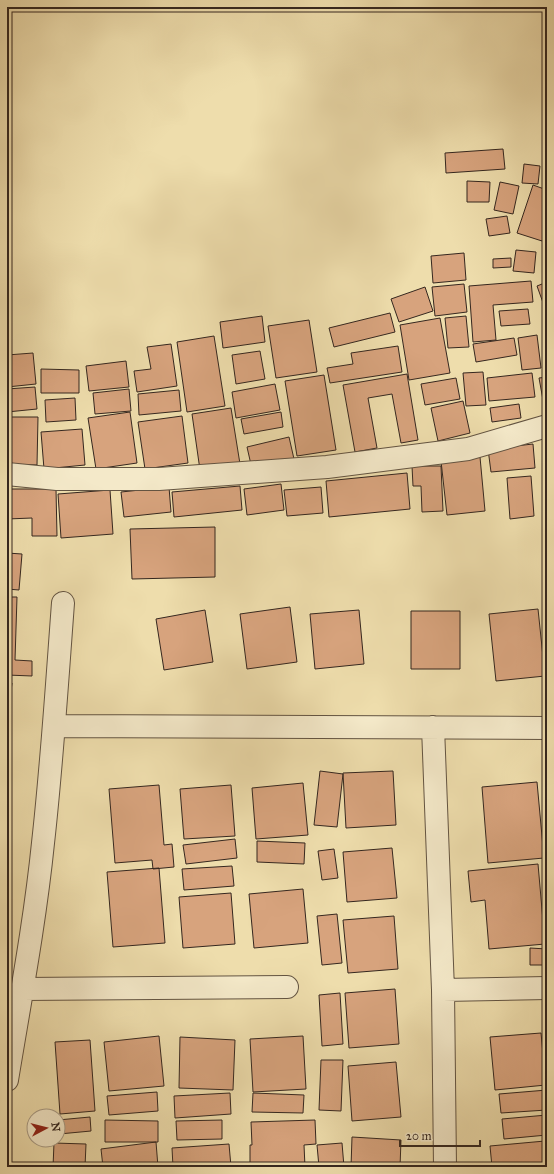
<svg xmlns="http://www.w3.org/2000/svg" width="554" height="1174" viewBox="0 0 554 1174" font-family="'IM FELL Great Primer',serif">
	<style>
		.building { fill: #d7a37d; stroke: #35271f }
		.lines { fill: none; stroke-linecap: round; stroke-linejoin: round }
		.minor-casing { stroke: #635442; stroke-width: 24 }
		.minor { stroke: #f4e9c9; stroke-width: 22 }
	</style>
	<rect width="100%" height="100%" fill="#eeddac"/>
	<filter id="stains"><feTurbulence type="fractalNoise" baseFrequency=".005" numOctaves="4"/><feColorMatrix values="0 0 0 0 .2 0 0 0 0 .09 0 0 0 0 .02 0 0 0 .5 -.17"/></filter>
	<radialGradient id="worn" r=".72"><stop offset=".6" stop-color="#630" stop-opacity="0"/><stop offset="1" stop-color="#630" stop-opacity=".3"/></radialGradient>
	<path class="building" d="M503,149L505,169L446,173L445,153Z
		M524,164L540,166L538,184L522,183Z
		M467,181L490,182L489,202H467Z
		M500,182L519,186L513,214L494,210Z
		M533,185L547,190V226L542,241L517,233Z
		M507,216L510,233L489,236L486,219Z
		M547,236V260L543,259Z
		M516,250L536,252L534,273L513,271Z
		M464,253L466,280L433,283L431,256Z
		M511,258V267L493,268V259Z
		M531,281L533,302L493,305L496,340L473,342L469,286Z
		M547,282V311H546L537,286Z
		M464,284L467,312L435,316L432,287Z
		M425,287L433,311L399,322L391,299Z
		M528,309L530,324L501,326L499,311Z
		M390,313L395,332L334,347L329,328Z
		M262,316L265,342L223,348L220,322Z
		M466,316L469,347L448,348L445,318Z
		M440,318L450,373L409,380L400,325Z
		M309,320L317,372L276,378L268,326Z
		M537,335L541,368L522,370L518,338Z
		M214,336L225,406L187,412L177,342Z
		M514,338L517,355L476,362L473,344Z
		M171,344L177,386L137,392L134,371L151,369L147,347Z
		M398,346L402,372L330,383L327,368L353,364L351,353Z
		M260,351L265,379L236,384L232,355Z
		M33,353L36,384L7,387V355Z
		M126,361L129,387L89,391L86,366Z
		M41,369L79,370V393H41Z
		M483,372L486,405L466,406L463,373Z
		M532,373L535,397L489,401L487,378Z
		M407,374L418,440L401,443L392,394L368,398L377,448L355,452L343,385Z
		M324,375L336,450L297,456L285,381Z
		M547,377V411H545L539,378Z
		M456,378L460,399L425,405L421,384Z
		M275,384L280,410L236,418L232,392Z
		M35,387L37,409L7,412V389Z
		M129,389L131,411L95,414L93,393Z
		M179,390L181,411L139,415L138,394Z
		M75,398L76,420L46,422L45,400Z
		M463,401L470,433L438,441L431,408Z
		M519,404L521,418L492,422L490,408Z
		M231,408L240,464L200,470L192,414Z
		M130,412L137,463L96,469L88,418Z
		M281,412L283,427L244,434L241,419Z
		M182,416L188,463L145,469L138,422Z
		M7,417H38L37,465L7,464Z
		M82,429L85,465L44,469L41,432Z
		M289,437L294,459L252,469L247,447Z
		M533,444L535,468L491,472L488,449Z
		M480,457L485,511L447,515L441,461Z
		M412,466H441L443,511L422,512L421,486H413Z
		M407,473L410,509L329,517L326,481Z
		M531,476L534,516L510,519L507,478Z
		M281,484L284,510L247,515L244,489Z
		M240,486L242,510L174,517L172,492Z
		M169,487L171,512L124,517L121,492Z
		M321,487L323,513L287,516L284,490Z
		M7,489H56L57,536H32V518L7,519Z
		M110,490L113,534L61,538L58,494Z
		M215,527V577L132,579L130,529Z
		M7,553L22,554L19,590L7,589Z
		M7,597H17L15,660L32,661V676L7,675Z
		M290,607L297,662L247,669L240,614Z
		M538,609L545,676L496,681L489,614Z
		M205,610L213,662L164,670L156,619Z
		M359,610L364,664L315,669L310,614Z
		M411,611H460V669H411Z
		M7,682L12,683L7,723Z
		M320,771L343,774L337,827L314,825Z
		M393,771L396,825L346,828L343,773Z
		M537,782L544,858L488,863L482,787Z
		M303,783L308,835L256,839L252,788Z
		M159,785L164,845L172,844L174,867L153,869L152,860L115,863L109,789Z
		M231,785L235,836L184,839L180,789Z
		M235,839L237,858L186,864L183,845Z
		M257,841L305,843L304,864L257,862Z
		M392,848L397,898L347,902L343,852Z
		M334,849L338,878L322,880L318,851Z
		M538,864L545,944L489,949L485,900L471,902L468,871Z
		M232,866L234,886L184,890L182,869Z
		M159,868L165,943L113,947L107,872Z
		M303,889L308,943L254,948L249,894Z
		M231,893L235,944L183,948L179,897Z
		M337,914L342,963L322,965L317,916Z
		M394,916L398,969L348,973L343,920Z
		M530,948L547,949V965H530Z
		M395,989L399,1044L349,1048L345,993Z
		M340,993L343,1044L322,1046L319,995Z
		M541,1033L546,1085L495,1090L490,1037Z
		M159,1036L164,1086L109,1091L104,1042Z
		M303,1036L306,1089L253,1092L250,1039Z
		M180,1037L235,1040L233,1090L179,1088Z
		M90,1040L95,1111L60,1114L55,1042Z
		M321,1060H343L341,1111L319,1110Z
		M396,1062L401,1117L352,1121L348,1066Z
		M547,1090V1110L501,1113L499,1094Z
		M157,1092L158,1111L109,1115L107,1096Z
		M230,1093L231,1114L175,1118L174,1096Z
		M253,1093L304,1095L303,1113L252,1112Z
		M547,1115V1135L504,1139L502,1119Z
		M90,1117L91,1131L59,1134L58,1120Z
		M105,1120L158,1121V1142H105Z
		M222,1120V1139L177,1140L176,1121Z
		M315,1120L316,1144L304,1145L305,1167H250V1145H252L251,1122Z
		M352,1137L401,1140L400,1167H351Z
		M545,1141L547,1167H492L490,1146Z
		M156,1142L158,1167H103L101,1149Z
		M54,1143L86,1144L85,1167H53Z
		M342,1143L344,1167H319L317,1145Z
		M229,1144L231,1167H173L172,1148Z"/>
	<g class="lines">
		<g class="minor-casing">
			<path id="minor" d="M7,474L57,479H159L327,467L468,449L547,426
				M54,726L547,728
				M433,727L443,990L445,1167
				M22,989L287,987
				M443,990L547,988
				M7,1080C20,1001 35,922 43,843C52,763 57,683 63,603"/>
		</g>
		<use href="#minor" class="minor"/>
	</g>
	<rect width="554" height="1174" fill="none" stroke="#eeddac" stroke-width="24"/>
	<rect x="8" y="8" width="538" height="1158" fill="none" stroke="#35271f" stroke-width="2"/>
	<rect x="12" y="12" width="530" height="1150" fill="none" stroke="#35271f"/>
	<g transform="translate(46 1128) rotate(83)"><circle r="19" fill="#f4e9c9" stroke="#a89b85"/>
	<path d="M0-3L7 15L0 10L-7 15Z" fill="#8f2418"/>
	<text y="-6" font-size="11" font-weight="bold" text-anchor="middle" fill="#35271f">N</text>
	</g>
	<path d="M400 1140v6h80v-6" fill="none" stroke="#35271f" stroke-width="2"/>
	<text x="406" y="1140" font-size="12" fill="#35271f" stroke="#f4e9c9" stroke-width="3" paint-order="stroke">20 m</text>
	<rect width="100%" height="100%" filter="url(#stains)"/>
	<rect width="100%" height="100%" fill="url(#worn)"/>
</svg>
